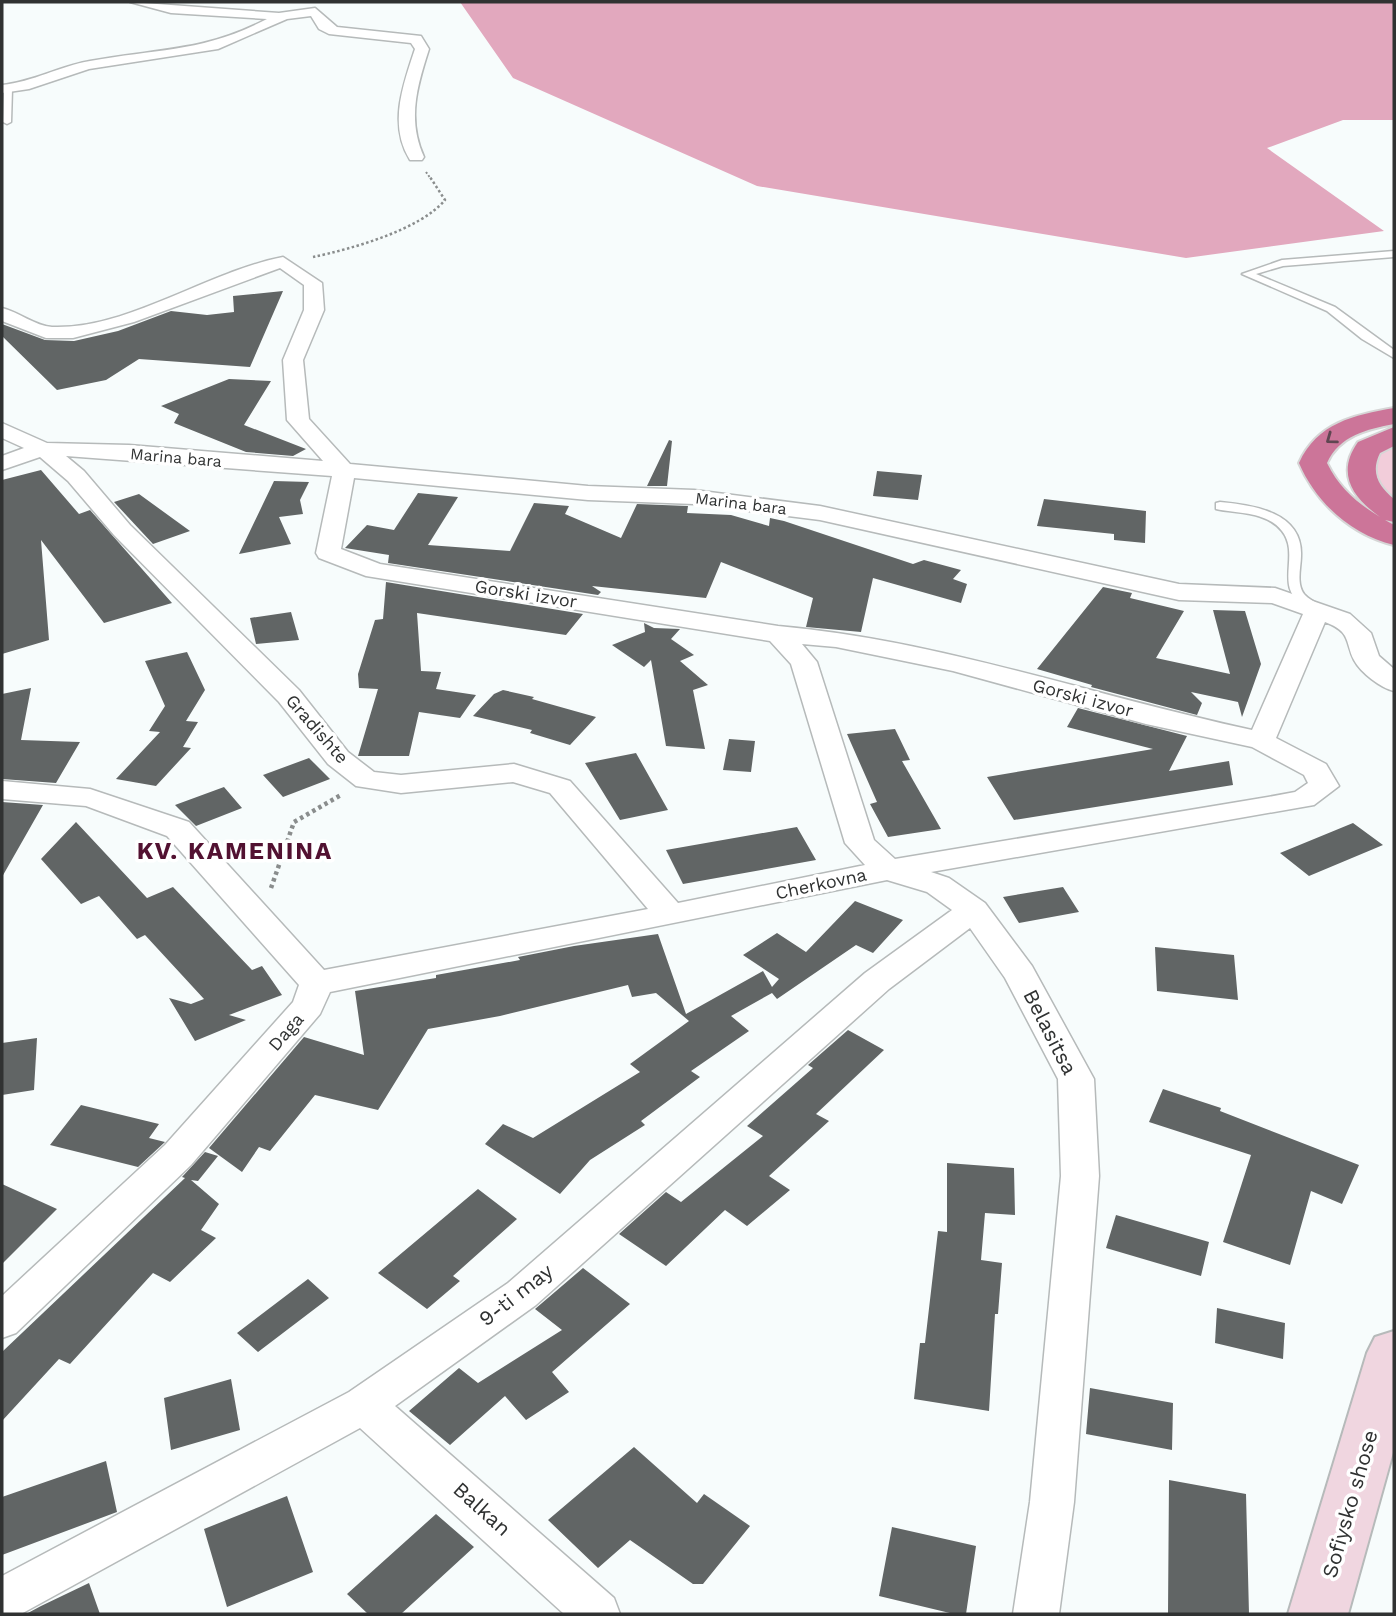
<svg xmlns="http://www.w3.org/2000/svg" width="1396" height="1616" viewBox="0 0 1396 1616" font-family="'Work Sans',sans-serif">
	<style>
		.green { fill: #f2cdda }
		.forest { fill: #e2a8be }
		.building { fill: #616565 }
		.lines { fill: none; stroke-linecap: round; stroke-linejoin: round }
		.lane-casing { stroke: #b6baba; stroke-width: 3 }
		.street-casing { stroke: #b6baba; stroke-width: 3 }
		.secondary-casing { stroke: #b6baba; stroke-width: 4 }
		.highway-casing { stroke: #d6d6d6; stroke-width: 4 }
		.path-far2 { stroke: #8a8d8d; stroke-width: 2; stroke-dasharray: 2 2; stroke-linecap: butt }
		.path-far1 { stroke: #8a8d8d; stroke-width: 2.5; stroke-dasharray: 2.5 2.5; stroke-linecap: butt }
		.path { stroke: #8a8d8d; stroke-width: 4.5; stroke-dasharray: 3.5 3.5; stroke-linecap: butt }
		.lane { fill: #fff; fill-rule: evenodd }
		.street { fill: #fff; fill-rule: evenodd }
		.secondary { fill: #f0d6e0; fill-rule: evenodd }
		.highway { fill: #cc7599; fill-rule: evenodd }
		.oneway { stroke: #5f4651 }
		.labels { text-anchor: middle; stroke-width: 7; stroke-linejoin: round; paint-order: stroke }
		.far-street-label { font-size: 16px; fill: #303232; stroke: #fff }
		.street-label { font-size: 18px; fill: #303232; stroke: #fff }
		.near-street-label { font-size: 21px; fill: #303232; stroke: #fff }
		.district-label { font-size: 24px; font-weight: bold; letter-spacing: 2px; fill: #521131; stroke: #fff }
	</style>
	<rect width="100%" height="100%" fill="#f7fcfc"/>
	<path class="green" d="M1391,442H1394V501L1379,490L1370,467Z"/>
	<path class="forest" d="M460,2H1394V120H1343L1267,148L1384,231L1186,258L757,186L513,78Z"/>
	<path class="building" d="M283,291L250,367L139,359L106,380L57,390L2,336V324L45,340L74,341L118,331L171,311L207,315L234,312L233,296Z
		M229,379L271,381L244,425L306,449L293,456L246,452L174,423L179,414L161,406Z
		M669,440L672,441L667,486H647Z
		M41,470L79,514L90,510L172,603L104,623L41,540L49,640L2,654V480Z
		M877,471L922,475L918,500L873,496Z
		M274,481L309,482L300,500L303,514L279,517L291,544L239,554Z
		M418,493L458,497L428,545L510,551L534,503L569,506L565,514L621,538L637,504L688,506L687,513L731,515L769,526L770,518L784,521L913,564L924,560L961,570L953,579L967,584L961,603L873,578L861,632L806,627L813,598L721,562L706,598L592,586L601,592L598,595L388,563L389,555L345,548L367,525L394,530Z
		M139,494L190,531L153,544L114,502Z
		M1044,499L1146,511L1145,543L1114,540V534L1037,526Z
		M386,582L583,614L566,635L417,613L421,671L441,672L436,689L476,695L460,718L419,712L409,756H358L378,689L359,688L358,674L375,620L383,619Z
		M1103,587L1132,593L1130,598L1184,611L1156,658L1230,674L1213,610L1245,611L1261,664L1242,717L1238,702L1191,692L1202,703L1197,715L1091,687L1092,685L1037,669Z
		M291,612L299,640L256,644L250,618Z
		M644,623L654,628L680,629L671,639L694,655L680,661L708,685L693,690L705,749L666,746L651,660L644,667L612,645L645,632Z
		M187,652L205,690L186,721L198,722L183,747L191,748L156,786L116,779L160,732L149,731L165,706L145,661Z
		M31,688L21,740L80,742L56,783L2,779V694Z
		M503,690L534,697L532,699L596,717L570,745L530,733L532,730L473,716L494,694Z
		M1078,708L1187,736L1169,771L1229,761L1233,785L1014,820L987,777L1153,749L1067,727Z
		M895,729L910,760L902,761L941,829L888,837L870,804L877,802L847,734Z
		M729,739L755,741L751,772L723,770Z
		M636,753L668,810L620,820L585,763Z
		M309,758L330,779L283,797L263,775Z
		M224,787L242,808L196,826L175,805Z
		M2,802L43,805L2,877Z
		M76,822L147,898L173,887L252,970L262,966L282,995L229,1015L246,1020L195,1041L169,998L191,1004L204,999L145,935L137,939L99,896L81,904L41,859Z
		M1353,823L1383,845L1309,876L1280,853Z
		M797,827L816,860L683,884L666,850Z
		M1063,887L1079,912L1019,923L1003,897Z
		M855,901L903,920L873,953L856,945L777,999L772,993L731,1016L749,1031L691,1071L700,1077L641,1121L645,1125L590,1160L560,1194L485,1144L503,1124L533,1138L640,1072L630,1064L689,1021L656,993L632,997L628,985L500,1016L428,1029L378,1110L315,1095L270,1151L259,1147L242,1172L209,1148L304,1037L364,1055L355,991L436,978V975L520,960L518,957L574,946L658,934L686,1014L763,971L772,987L779,979L743,955L777,933L806,952Z
		M1155,947L1234,955L1238,1000L1157,991Z
		M848,1030L884,1050L816,1114L829,1121L769,1176L790,1190L747,1226L725,1210L666,1266L619,1234L666,1192L681,1202L763,1136L747,1126L813,1068L808,1065Z
		M37,1038L34,1090L2,1095V1043Z
		M1163,1089L1221,1108L1220,1111L1359,1165L1342,1204L1311,1191L1290,1265L1223,1242L1251,1155L1149,1122Z
		M81,1105L159,1124L149,1138L165,1142L138,1167L50,1145Z
		M205,1152L218,1156L198,1181L191,1180L219,1204L201,1230L216,1238L170,1282L153,1273L70,1364L59,1359L2,1421V1352L185,1178L182,1177Z
		M947,1163L1014,1168L1015,1215L985,1213L981,1260L1002,1263L998,1314H995L989,1411L914,1399L920,1343H925L938,1231L947,1232Z
		M2,1184L57,1209L2,1264Z
		M478,1189L517,1219L453,1276L460,1281L427,1309L378,1273Z
		M1116,1215L1209,1242L1201,1276L1106,1248Z
		M583,1268L630,1304L552,1372L569,1392L526,1420L505,1396L450,1445L409,1411L459,1368L478,1383L562,1330L535,1309Z
		M308,1279L329,1298L258,1352L237,1333Z
		M1217,1308L1285,1323L1283,1359L1215,1343Z
		M231,1379L240,1430L171,1450L164,1398Z
		M1090,1388L1173,1403L1172,1450L1086,1434Z
		M634,1447L697,1503L704,1494L750,1526L703,1584H693L630,1540L598,1568L548,1520Z
		M106,1461L117,1512L2,1555V1497Z
		M1169,1480L1246,1494L1249,1614H1168Z
		M287,1496L313,1572L227,1607L204,1529Z
		M436,1514L474,1547L401,1614H368L347,1594Z
		M892,1527L976,1546L966,1614H954L879,1596Z
		M89,1583L100,1614H26L41,1606Z"/>
	<g class="lines">
		<g class="lane-casing">
			<path id="lane" d="M8,87L12,89L11,122L7,124L3,122L4,89Z
				M1394,251V257L1283,266L1256,274L1335,307L1394,350V358L1362,339L1327,311L1242,274L1282,260Z
				M1220,502C1253,505 1303,512 1301,556C1301,567 1296,583 1304,594C1308,599 1316,602 1321,607L1319,610C1312,611 1309,610 1304,606C1273,587 1301,555 1282,531C1266,511 1238,514 1216,509V503Z"/>
		</g>
		<g class="street-casing">
			<path id="street" d="M130,2L279,13L315,8L337,27L421,36L429,49C417,86 407,120 424,157L422,160H410C388,125 403,85 415,49L411,43L329,34L319,29L311,16L287,19L218,49L89,69L29,89L2,93V85C33,82 60,66 90,61C159,48 201,53 267,19L171,13Z
				M283,257L322,283L324,310L303,360L309,419L350,464L588,486L694,490L820,506L1179,584L1275,588L1350,614L1371,633L1379,656L1394,669V691C1381,688 1361,673 1354,660C1345,643 1352,632 1325,622L1276,738L1326,764L1339,786L1314,805L931,872L949,878L985,903L1032,966L1094,1079L1099,1176L1074,1502L1059,1614H1013L1030,1502L1061,1176L1058,1079L1005,978L970,928L889,989L536,1305L395,1406L614,1598L620,1614H564L360,1428L21,1614H2V1576L349,1392L508,1283L865,973L952,910L927,892L887,880L330,992L320,1014L191,1165L16,1333L2,1338V1296L165,1145L293,1002L299,985L167,836L86,806L2,799V781L90,789L189,822L324,970L648,909L550,793L513,782L401,793L356,786L328,764L279,702L114,535L68,481L40,457L2,470V456L24,448L2,438V423L47,443L129,445L323,461L287,420L283,360L304,310V285L280,268L134,322L73,338H46L2,321V308C19,312 35,326 52,327C127,330 209,271 283,257ZM66,456L332,476L316,553L319,558L366,576L770,641L791,664L845,843L865,865L678,903L570,781L514,764L401,775L374,772L348,752L299,690L130,525L84,471ZM354,478L588,500L694,504L820,520L1179,600L1272,603L1303,614L1252,730C1094,696 939,640 778,626L380,564L341,549ZM802,644L836,647L953,671L1146,724L1252,747L1304,775L1308,783L1295,792L1268,797L895,859L874,840L817,662Z"/>
		</g>
		<g class="secondary-casing">
			<path id="secondary" d="M1394,1331V1449L1348,1614H1288L1367,1353L1375,1337Z"/>
		</g>
		<g class="highway-casing">
			<path id="highway" d="M1394,408V424C1367,429 1339,436 1327,463C1339,488 1357,503 1380,517C1352,497 1336,473 1358,442L1394,427V446L1380,453C1370,473 1379,487 1394,499V522L1385,520L1394,525V545C1352,535 1316,503 1299,463C1317,423 1354,415 1394,408Z"/>
		</g>
		<path class="path-far2" d="M426,172L431,179"/>
		<path class="path-far1" d="M313,257C351,249 420,230 445,200L430,177"/>
		<path class="path" d="M271,888L294,822L341,795"/>
		<use href="#lane" class="lane"/>
		<use href="#street" class="street"/>
		<use href="#secondary" class="secondary"/>
		<use href="#highway" class="highway"/>
	</g>
	<defs><path id="oneway-chevron" d="M-2-3.5L2.5 0L-2 3.5" fill="none" stroke-width="1.6" stroke-linecap="round" stroke-linejoin="round" transform="scale(1.75)"/></defs>
	<use class="oneway" href="#oneway-chevron" transform="translate(1331 439) rotate(144)"/>
	<g class="labels">
		<g class="far-street-label">
			<text transform="translate(176 457) rotate(5)" y="6">Marina bara</text>
			<text transform="translate(741 503) rotate(7)" y="6">Marina bara</text>
		</g>
		<g class="street-label">
			<text transform="translate(526 594) rotate(9)" y="6">Gorski izvor</text>
			<text transform="translate(1083 698) rotate(15)" y="6">Gorski izvor</text>
			<text transform="translate(317 729) rotate(49)" y="6">Gradishte</text>
			<text transform="translate(821 884) rotate(-12)" y="6">Cherkovna</text>
			<text transform="translate(286 1032) rotate(-49)" y="6">Daga</text>
		</g>
		<g class="near-street-label">
			<text transform="translate(1050 1032) rotate(63)" y="7">Belasitsa</text>
			<text transform="translate(516 1295) rotate(-38)" y="7">9-ti may</text>
			<text transform="translate(1350 1504) rotate(-74)" y="7">Sofiysko shose</text>
			<text transform="translate(482 1509) rotate(42)" y="7">Balkan</text>
		</g>
		<g class="district-label">
			<text x="235" y="859">KV. KAMENINA</text>
		</g>
	</g>
	<rect width="1396" height="1616" fill="none" stroke="#303232" stroke-width="7"/>
</svg>
